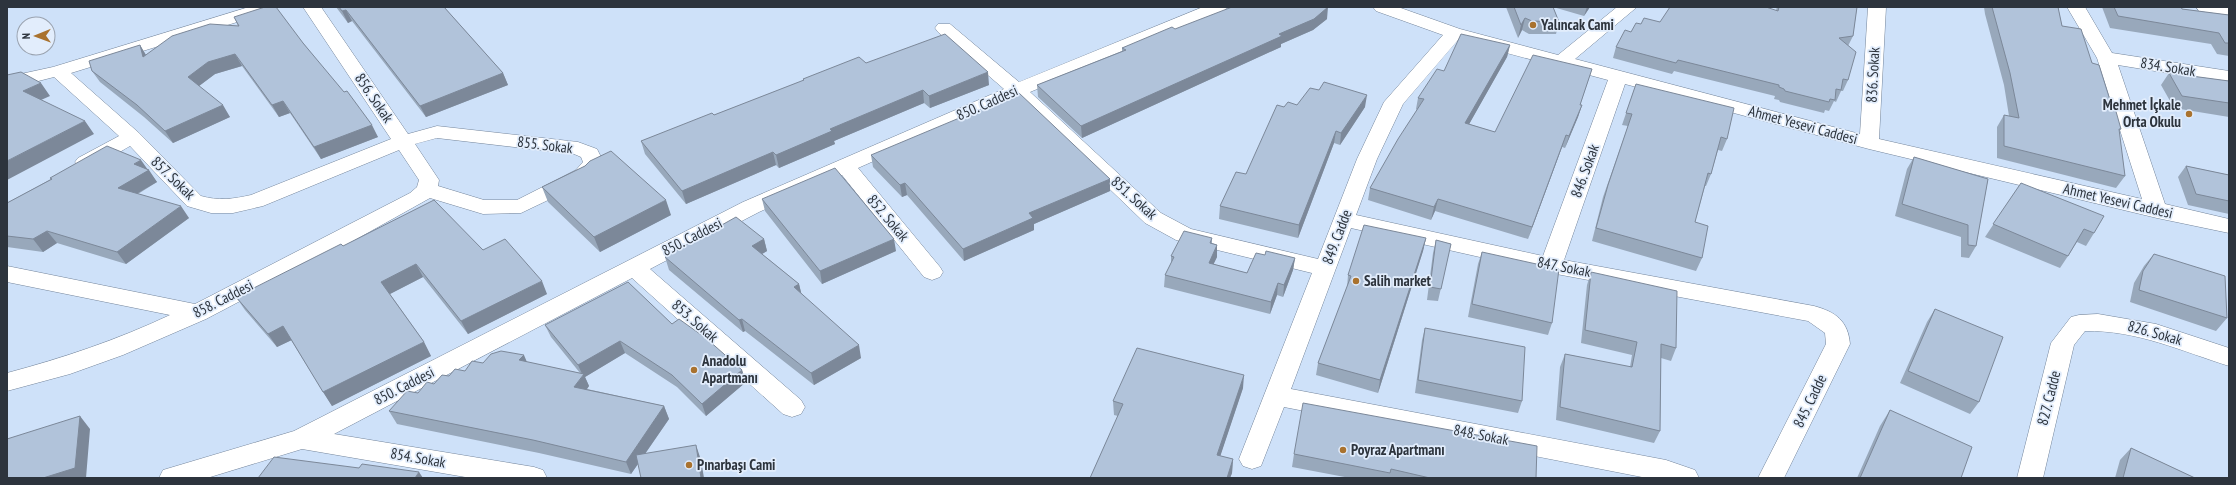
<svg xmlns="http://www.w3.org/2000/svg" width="2236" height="485" viewBox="0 0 2236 485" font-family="'PT Sans Narrow',sans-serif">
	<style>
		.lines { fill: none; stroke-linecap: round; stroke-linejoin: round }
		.minor-casing { stroke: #74859b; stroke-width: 1 }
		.major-casing { stroke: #74859b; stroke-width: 1 }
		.minor { fill: #fff; fill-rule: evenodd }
		.major { fill: #fff; fill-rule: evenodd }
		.wall { fill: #98a8bb }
		.shaded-wall { fill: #7c8899 }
		.building { fill: #b1c3da; stroke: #7c8899 }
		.poi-dot { fill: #a9722e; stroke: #e2edfc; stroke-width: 1.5 }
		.labels { text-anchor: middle; stroke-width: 3.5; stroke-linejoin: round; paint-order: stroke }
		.poi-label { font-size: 15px; font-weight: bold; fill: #2d343d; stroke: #e2edfc; text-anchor: start }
		.street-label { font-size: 15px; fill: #2d343d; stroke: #e2edfc }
	</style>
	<rect width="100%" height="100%" fill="#cee1f9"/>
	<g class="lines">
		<g class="minor-casing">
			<path id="minor" d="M249,7H276L273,11L71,73L139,133L201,196C218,201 234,199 251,195L391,139L303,7H321L408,134L437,126L578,142L597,149L604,163L590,180L521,213L483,214L430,198L326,256L206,319L123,355L70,374L7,391V373C63,358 117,340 170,315L7,282V266L195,304L410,193L417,187L419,180L399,150L263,206L233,213H211L187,206L130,146C115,154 95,171 78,166L75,162L78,158L119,136L54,77L7,89V77L53,67ZM437,138L574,154L581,157L583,162L576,170L517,200H484L438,186L439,180L415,144Z
				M1203,7H1227L1224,11L1030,92L1161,213L1191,229L1318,259L1357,159L1384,102L1443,35L1376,11L1373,7H1398L1460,29L1558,55L1617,7H1637L1575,59L1860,134L1868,7H1886L1879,139L2142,199L2097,58L2067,7H2085L2112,53L2229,71V83L2118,65L2165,204L2229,219V233L2157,218L1869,149L1625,84L1564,260L1814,306C1836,312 1848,321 1850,344L1784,478H1758L1826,344L1825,333L1808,321L1551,273L1351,228L1291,389L1666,460L1695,470L1699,478H1647L1284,407L1261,466L1252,469L1243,466L1239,459L1312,273L1176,240L1145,223L1015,98L858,168L940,267L943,272L940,277L932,280L924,277L842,175L759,212L650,269L801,400L805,407L801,414L792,417L783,414L632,278L334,434L534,467L543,470L547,478H471L302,449L207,478H159L163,470L294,431L743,202L1004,89L938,32L935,28L938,24H950L1019,82ZM1458,40L1608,80L1543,256L1356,215L1377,159L1403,104Z
				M2098,314L2156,324L2229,348V366C2181,351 2137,330 2085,331L2074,345L2043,478H2017L2051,343L2071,317L2079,315Z"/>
		</g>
		<g class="major-casing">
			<path id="major" d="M2196,7H2229V17L2199,11Z"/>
		</g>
		<use href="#minor" class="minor"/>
		<use href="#major" class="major"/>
	</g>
	<path class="wall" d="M336,7H444L503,73L508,85L426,117L352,21L348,23Z
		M1506,7H1590L1584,16L1553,7L1559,22L1556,34H1529L1522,30L1518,38Z
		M1777,7H1857L1853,36L1848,46V80L1843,91H1841L1836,102L1834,101L1829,111L1825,110L1824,113L1780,102L1779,100L1774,99L1775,96L1674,71L1672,74L1613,58L1616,47L1631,32L1660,22L1776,10Z
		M1984,7H2058L2062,26L2092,63L2110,100L2121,129L2119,132L2125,176L2116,188L1997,158V127L2004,115L2009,116L2004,85L1985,14Z
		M2102,7H2181L2182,9L2229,15V56L2217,54L2211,44L2110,28Z
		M234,17L303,43L378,137L321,159L290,113L279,117L242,66L215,74L199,86L230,117L173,143L144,117L100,82L92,71L140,45L146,55L238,26Z
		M1327,19L1313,30L1281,44V47L1082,138L1038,97L1037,85L1122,51V48L1175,29Z
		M1510,45L1507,57L1469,124L1495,132L1592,69L1580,105H1582L1578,117L1565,148L1562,147L1528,239L1435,211L1431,220L1368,200L1370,188L1417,110L1416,109L1418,98L1444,71Z
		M866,63L989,85L930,108L924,103L834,141L835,144L779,168L776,165L686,204L645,154L641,141L714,115L803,81V79Z
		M2169,73L2229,81V117L2174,108L2161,85Z
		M1636,84L1727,139L1722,151L1718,150L1711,174L1706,186H1705L1695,222L1702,258L1696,271L1592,241L1603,197L1628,126L1622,125Z
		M1297,105L1365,107L1340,145L1334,143L1298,238L1219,219L1220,206L1246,174L1284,107Z
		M871,155L1110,179V191L1034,224V230L964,261L907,195L902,197L873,167Z
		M1914,157L1988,179L1976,246L1969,258L1961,257V237L1895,216L1907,169Z
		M585,166L671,215L600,252L548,202L542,187Z
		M2186,166L2229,175V214L2188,205L2178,177Z
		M147,169L157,182L138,194L189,218L126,264L57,243L43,252L7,247V203L51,179L50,178Z
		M2021,183L2094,233L2086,246L2077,242L2068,256L2060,268L1985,237Z
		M762,199L896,251L822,284L765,211Z
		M1212,238V243L1217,245V257L1213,264L1247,273L1265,255L1295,258L1293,270L1283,297L1277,295L1270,314L1164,287L1165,275L1171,263V256Z
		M1426,238L1423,251L1378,393L1316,375L1318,363L1347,288L1348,275Z
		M764,239L767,251L762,254L799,284L801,293L861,358L814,385L745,331L743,332L669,270L665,257Z
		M1436,240L1451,244L1438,301L1427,300L1433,253Z
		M343,246L483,250L547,294L468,334L423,277L390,294L424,342L431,356L332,406L291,340L277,347L245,310L236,297Z
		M1482,252L1552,323L1548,335L1468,317L1478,264Z
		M2154,254L2227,318L2216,331L2130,302L2134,283L2144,266Z
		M1591,272L1676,348L1671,361L1661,358L1660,431L1654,443L1556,420L1560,367L1565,354L1630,367L1632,355L1581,343L1587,285Z
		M1935,309L1979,402L1970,414L1900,383L1927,322Z
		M672,324L742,370L746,382L706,416L677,387L625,353L585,377L589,386L587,389L664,406L669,419L645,454L701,460L638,464L631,474L539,453L397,424L389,411L418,393L449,376L465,371L483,363L527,362L580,373L551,337L545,325Z
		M1425,328L1522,401L1518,413L1415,393L1422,340Z
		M1243,388L1220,456L1233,459L1232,473L1230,478H1090L1118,416L1114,415L1113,401Z
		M1890,410L1961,478H1857L1880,426Z
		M2131,448L2195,478H2115L2120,460Z
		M1294,454L1536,478H1350L1292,467Z"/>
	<path class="shaded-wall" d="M1328,7L1327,19L1313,30L1281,44V47L1082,138L1081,126L1279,34Z
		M1587,7H1590L1584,16Z
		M346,10L352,21L348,23L342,11Z
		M1525,18L1522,30L1518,38L1521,25Z
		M140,45L147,57H143Z
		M1510,45L1507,57L1463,135L1465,123Z
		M235,54L242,66L215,74L195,89L188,77L208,62Z
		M988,72L989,85L930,108L929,96Z
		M503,73L508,85L426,117L420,106Z
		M41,83L50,96L32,104L23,91Z
		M923,90L924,103L834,141L835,144L779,168L776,155L830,129Z
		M1367,95L1365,107L1340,145L1341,133Z
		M283,101L290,113L279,117L272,105Z
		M223,105L230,117L173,143L165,131Z
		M1582,105L1578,117L1565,148L1569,136Z
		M85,121L94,134L7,180V161Z
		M372,125L378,137L321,159L314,147Z
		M1336,131L1334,143L1298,238L1299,225Z
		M1566,135L1562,147L1528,239L1532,227Z
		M773,152L776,165L686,204L682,191Z
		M141,160L148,170H149L157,182L126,200L118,188L134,164Z
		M1110,179V191L1034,224V230L964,261L963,249L1029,213Z
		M905,183L907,195L902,197L900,185Z
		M1438,199L1435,211L1431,220L1434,207Z
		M666,200L671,215L600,252L594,237Z
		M181,206L189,218L126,264L117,252Z
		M47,231L57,243L43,252L33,239Z
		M1426,238L1423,251L1378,393L1380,380Z
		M764,239L767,251L755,258L752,246Z
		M894,239L896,251L822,284L820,271Z
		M1217,245V257L1208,276L1209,263Z
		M1295,258L1293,270L1283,297L1284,285Z
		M416,264L423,277L388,295L381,282Z
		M542,281L547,294L468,334L461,321Z
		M1278,283L1277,295L1270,314L1271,302Z
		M799,284L802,296L794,287Z
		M742,319L745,331L743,332L739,320Z
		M283,326L292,340L277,347L268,334Z
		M620,341L625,353L585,377L589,386L580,399L574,387L583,376L578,365Z
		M424,342L431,356L332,406L323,392Z
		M859,345L861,358L814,385L811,373Z
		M524,355L529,367L519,360Z
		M742,370L746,382L706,416L702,404Z
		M1244,375L1243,388L1216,469L1217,455Z
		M664,406L669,419L631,474L626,462Z
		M80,416L90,429L86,478H43Z
		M696,445L701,460L704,478H701Z
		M1233,459L1232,473L1230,478H1227Z
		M419,472L423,478H415Z"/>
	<path class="building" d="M265,7H276L303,43L344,92L347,91L372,125L314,147L283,101L272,105L235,54L208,62L188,77L223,105L165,131L137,105L92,71L89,61L140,45L143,57L172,36L210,24L239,26L234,17Z
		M339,7H444L503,73L420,106L346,10L342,11Z
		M1232,7H1328L1314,19L1279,34L1282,36L1081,126L1037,85L1126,50L1122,48L1172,27L1175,29Z
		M1514,7H1553L1559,22L1532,21L1525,18L1521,25Z
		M1670,7H1766L1778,11L1779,7H1857L1853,36L1839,38L1856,52L1848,80L1843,79L1841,90L1836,89L1835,100L1830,99L1829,102L1785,91L1784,89L1779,87V85L1678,60L1676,63L1616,47L1625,30L1631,32L1636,23L1641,24L1644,18L1660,22Z
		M1992,7H2058L2062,26L2081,29L2092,63L2099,65L2110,100L2113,101L2121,129H2119L2125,176L2004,146V115L2019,118L2010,73Z
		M2114,7H2181L2182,9L2229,15V43H2225L2219,33L2118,16Z
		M945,34L988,72L929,96L923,90L830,129L832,131L776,155L773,152L682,191L641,141L712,113L714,115L804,80L803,79L859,57L866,63Z
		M1461,34L1510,45L1465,123L1495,132L1533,55L1592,69L1580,105H1582L1569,136L1566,135L1532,227L1438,199L1434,207L1370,188L1398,139L1424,99L1418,98L1437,69L1444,71Z
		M21,72L41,83L23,91L85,121L7,161V75Z
		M2169,73L2229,81V103L2182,96Z
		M1324,82L1367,95L1341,133L1336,131L1299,225L1220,206L1236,172L1246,174L1277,105L1284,107L1288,102L1297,105L1310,88L1319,90Z
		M1636,84L1734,108L1727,139L1721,137L1711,174L1708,173L1695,222L1708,226L1702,258L1596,228L1608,185L1632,114L1626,113Z
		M1019,93L1110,179L1029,213L1033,218L963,249L905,183L900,185L871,155Z
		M107,146L141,160L134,164L149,170L118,188L181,206L117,252L47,231L33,239L7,236V203L52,179L50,178Z
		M611,151L666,200L594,237L542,187L585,166L590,161Z
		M1914,157L1988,179L1976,246L1968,245V225L1902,204Z
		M2186,166L2229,175V201L2196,194Z
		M835,168L894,239L820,271L762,199Z
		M2021,183L2104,216L2094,233L2084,229L2068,256L1993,224Z
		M434,200L483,250L505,239L542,281L461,321L416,264L381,282L424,342L323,392L283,326L268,334L236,297L341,244L343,246Z
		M736,217L764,239L752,246L799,284L794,287L859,345L811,373L742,319L739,320L665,257Z
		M1364,225L1426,238L1380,380L1318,363L1351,276L1348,275Z
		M1184,231L1212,238L1210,243L1217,245L1209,263L1247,273L1256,253L1265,255L1266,251L1295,258L1284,285L1278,283L1271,302L1165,275L1174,257L1171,256Z
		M1436,240L1451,244L1441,289L1430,287Z
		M1482,252L1559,269L1552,323L1472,304Z
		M2154,254L2225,276L2227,318L2139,290L2143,271Z
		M1591,272L1677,291L1676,348L1661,344L1660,431L1560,407L1565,354L1632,367L1637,342L1585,330Z
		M628,282L672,324L679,319L707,339L742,370L702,404L672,375L620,341L578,365L545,325Z
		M1935,309L2003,337L1979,402L1908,371Z
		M1425,328L1525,347L1522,401L1418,380Z
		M1137,348L1244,375L1217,455L1233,459L1227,478H1090L1123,404L1113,401Z
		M501,351L524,355L519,360L584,374L574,387L664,406L626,462L533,440L389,411L407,391L418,393L427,382L434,384L442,375L449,376L455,369L465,371L472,361L483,363L491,354Z
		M1303,403L1537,446L1536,478H1430L1391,469L1390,473L1294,454Z
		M1890,410L1972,447L1961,478H1860Z
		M80,416L75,468L43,478H7V439Z
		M696,445L701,478H641L636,455Z
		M2131,448L2195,478H2123Z
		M274,457L359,468L362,464L419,472L415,478H258Z"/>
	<g class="poi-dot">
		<circle cx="1533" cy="25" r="4"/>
		<circle cx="2189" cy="114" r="4"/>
		<circle cx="1356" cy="281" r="4"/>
		<circle cx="694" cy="370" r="4"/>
		<circle cx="1343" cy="450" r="4"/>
		<circle cx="689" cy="465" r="4"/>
	</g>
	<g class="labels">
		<g class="poi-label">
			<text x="1541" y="30">Yalıncak Cami</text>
			<text x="2181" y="110" text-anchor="end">Mehmet İçkale<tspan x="2181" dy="17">Orta Okulu</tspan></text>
			<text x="1364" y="286">Salih market</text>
			<text x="702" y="366">Anadolu<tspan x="702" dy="17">Apartmanı</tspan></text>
			<text x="1351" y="455">Poyraz Apartmanı</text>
			<text x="697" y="470">Pınarbaşı Cami</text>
		</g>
		<g class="street-label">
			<text transform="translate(2168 67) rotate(9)" y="5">834. Sokak</text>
			<text transform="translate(1873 75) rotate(-87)" y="5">836. Sokak</text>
			<text transform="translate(374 98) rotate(56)" y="5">856. Sokak</text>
			<text transform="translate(987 103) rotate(-24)" y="5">850. Caddesi</text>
			<text transform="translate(1803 125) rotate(15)" y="5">Ahmet Yesevi Caddesi</text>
			<text transform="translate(545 145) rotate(7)" y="5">855. Sokak</text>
			<text transform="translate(1585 171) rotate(-70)" y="5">846. Sokak</text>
			<text transform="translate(173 178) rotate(44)" y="5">857. Sokak</text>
			<text transform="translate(1134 198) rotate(42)" y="5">851. Sokak</text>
			<text transform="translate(2118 201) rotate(13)" y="5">Ahmet Yesevi Caddesi</text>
			<text transform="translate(888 218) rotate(50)" y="5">852. Sokak</text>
			<text transform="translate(692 237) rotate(-27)" y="5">850. Caddesi</text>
			<text transform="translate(1337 237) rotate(-69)" y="5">849. Cadde</text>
			<text transform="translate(1564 267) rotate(11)" y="5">847. Sokak</text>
			<text transform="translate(223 299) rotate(-27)" y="5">858. Caddesi</text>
			<text transform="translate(695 321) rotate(41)" y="5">853. Sokak</text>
			<text transform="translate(2155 333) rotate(16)" y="5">826. Sokak</text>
			<text transform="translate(404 386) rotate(-27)" y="5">850. Caddesi</text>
			<text transform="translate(2049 398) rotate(-76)" y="5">827. Cadde</text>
			<text transform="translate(1810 401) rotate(-64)" y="5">845. Cadde</text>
			<text transform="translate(1481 435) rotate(11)" y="5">848. Sokak</text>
			<text transform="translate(418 458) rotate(10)" y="5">854. Sokak</text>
		</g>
	</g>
	<rect width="2236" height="485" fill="none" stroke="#2d343d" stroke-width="16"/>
	<g transform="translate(36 36) rotate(269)"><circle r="19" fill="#e2edfc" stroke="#9aa3b0"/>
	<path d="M0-3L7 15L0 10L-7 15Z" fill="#a9722e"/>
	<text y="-6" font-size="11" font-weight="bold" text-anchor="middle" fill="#2d343d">N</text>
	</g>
</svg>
